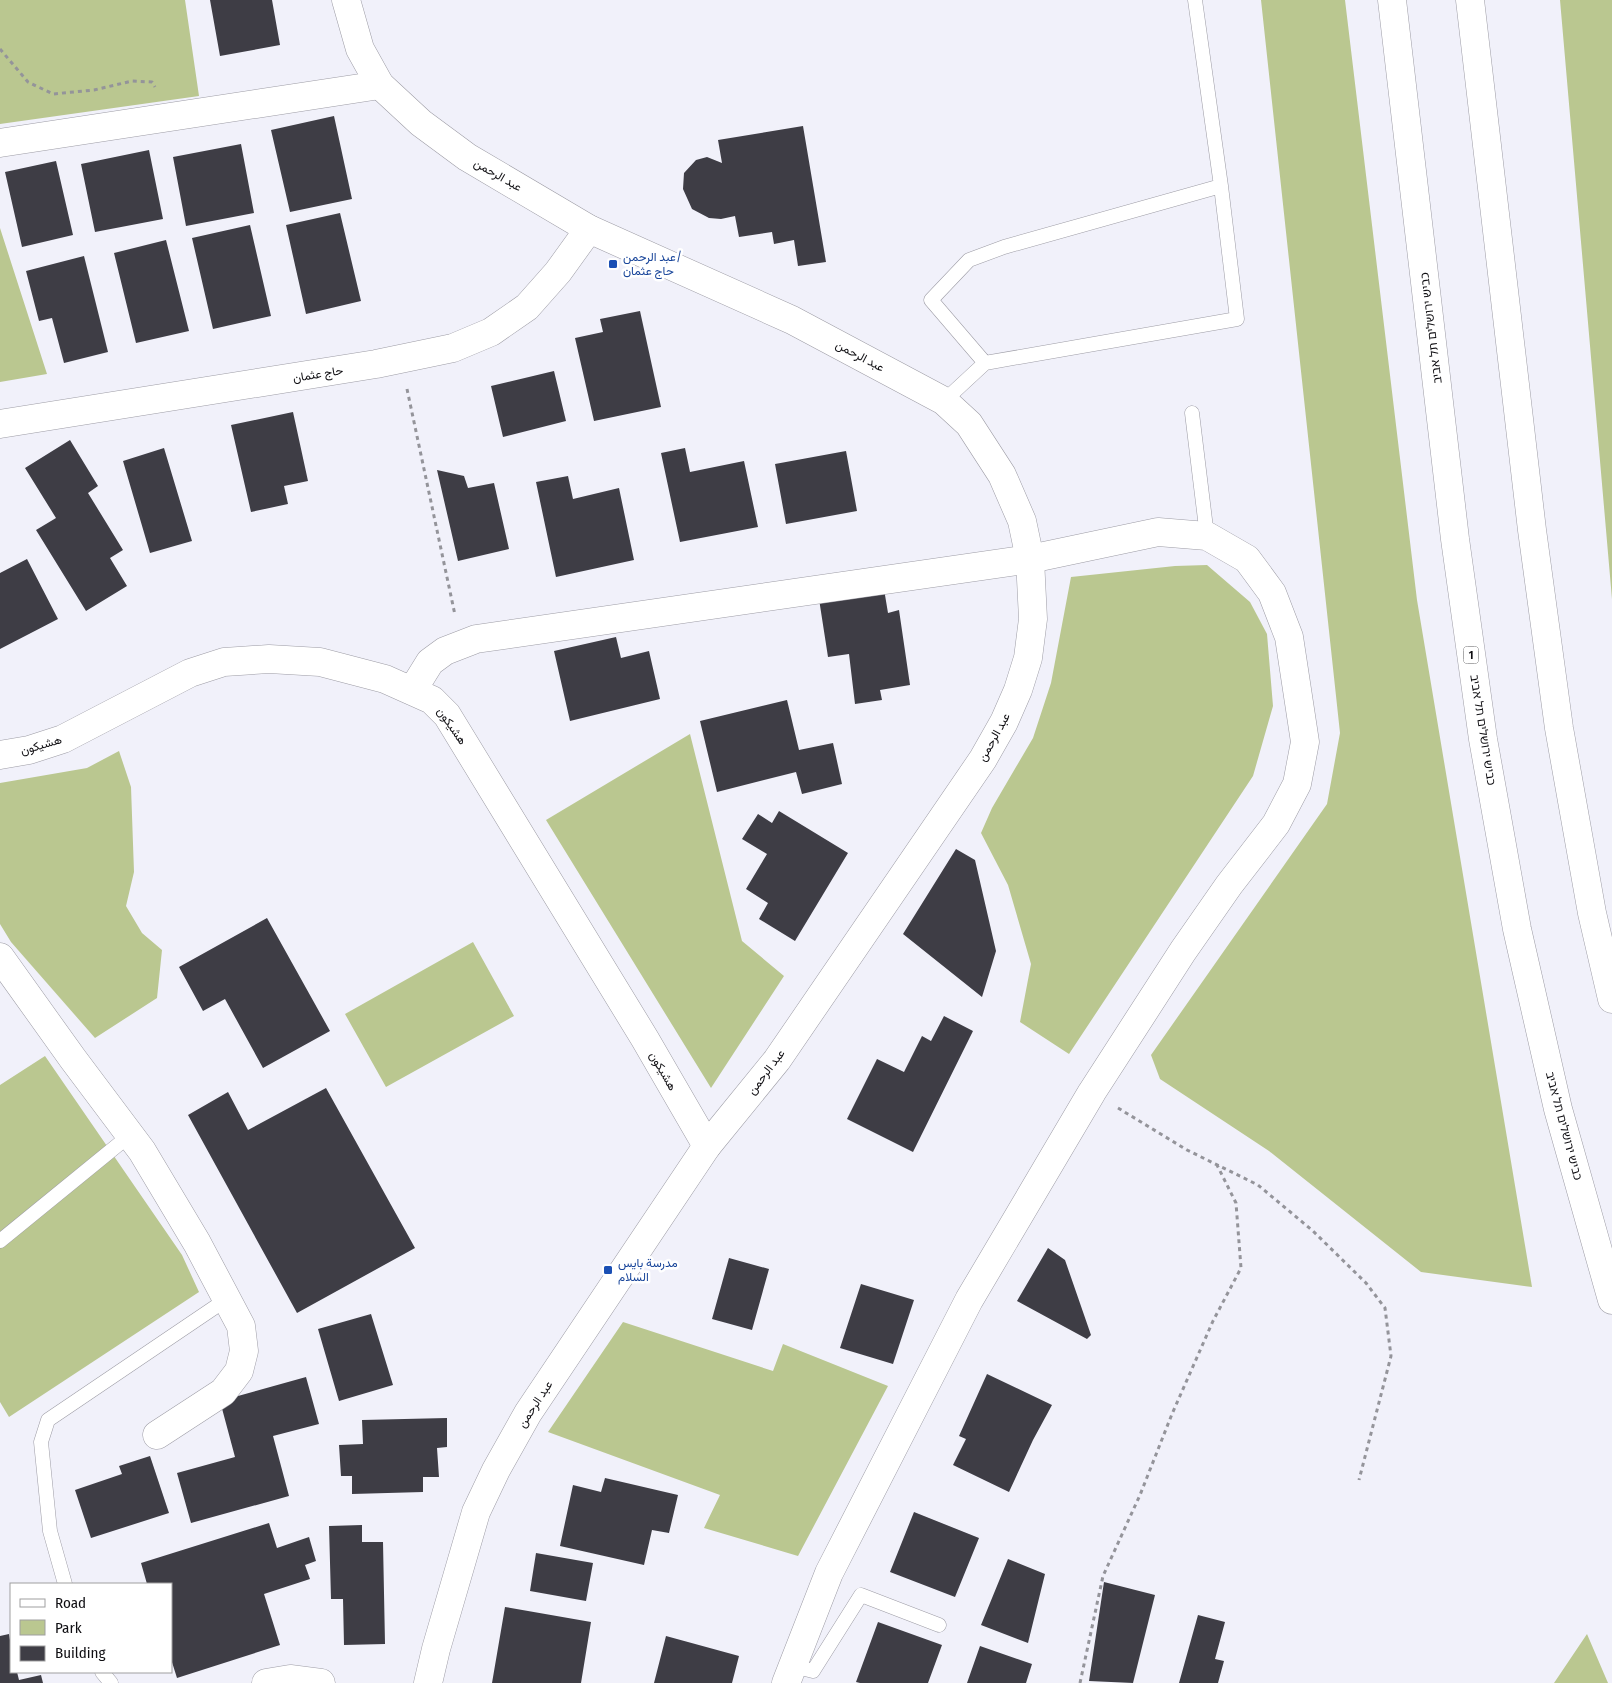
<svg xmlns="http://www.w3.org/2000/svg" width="1612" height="1683" viewBox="0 0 1612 1683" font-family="'Fira Sans Condensed',Vazirmatn,'Noto Sans Hebrew',sans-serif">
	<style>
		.green { fill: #bac790 }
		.building { fill: #3e3d45 }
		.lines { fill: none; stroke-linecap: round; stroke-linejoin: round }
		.lane-casing { stroke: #9d9ca5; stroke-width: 15 }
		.street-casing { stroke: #9d9ca5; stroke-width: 29 }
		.secondary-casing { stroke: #9d9ca5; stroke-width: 29 }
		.highway-casing { stroke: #9d9ca5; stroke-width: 29 }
		.path { stroke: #94949a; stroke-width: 3; stroke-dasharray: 4 4; stroke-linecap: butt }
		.lane { stroke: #fff; stroke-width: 14 }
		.street { stroke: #fff; stroke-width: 28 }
		.secondary { stroke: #fff; stroke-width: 28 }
		.highway { stroke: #fff; stroke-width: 28 }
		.transit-dot { fill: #1a4fb4; stroke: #fff; stroke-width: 2 }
		.labels { text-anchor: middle; stroke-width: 5; stroke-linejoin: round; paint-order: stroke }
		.shield { fill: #fff; stroke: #575659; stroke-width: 1 }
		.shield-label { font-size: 11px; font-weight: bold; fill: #0f0e12 }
		.street-label { font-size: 12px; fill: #0f0e12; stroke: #fff }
		.transit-label { font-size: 12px; fill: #164399; stroke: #fff; text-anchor: start }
	</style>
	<rect width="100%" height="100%" fill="#f1f1fa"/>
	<path class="green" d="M0,0H185L199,96L0,124Z
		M1261,0H1345L1417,600L1532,1287L1421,1272L1269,1151L1160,1079L1151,1055L1327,804L1340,733Z
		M1560,0H1612V599Z
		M0,228L47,374L0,382Z
		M1207,565L1250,602L1267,634L1273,706L1253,776L1069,1054L1020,1022L1031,964L1008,885L981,833L992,808L1033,738L1051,683L1071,577L1175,566Z
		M690,734L742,941L784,976L711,1088L546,820Z
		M119,751L131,787L134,872L126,906L142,933L162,950L157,998L95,1038L11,942L0,924V783L87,768Z
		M473,942L514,1016L386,1087L345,1014Z
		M45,1056L182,1255L199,1292L9,1417L0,1402V1085Z
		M623,1322L773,1371L783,1344L888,1386L798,1556L704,1528L720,1495L548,1432Z
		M1587,1634L1608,1683H1554Z"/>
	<path class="building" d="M210,0H272L280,45L220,56Z
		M334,116L352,199L290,212L271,130Z
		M803,126L826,262L798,266L794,240L774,244L772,232L739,237L735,216L721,219L709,218L692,209L683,189L684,173L696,160L707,157L722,163L718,140Z
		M241,144L254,213L186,226L173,157Z
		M149,150L163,219L95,232L81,164Z
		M56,161L73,235L22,247L5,172Z
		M340,213L361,301L306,314L286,225Z
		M250,225L271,316L213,329L192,238Z
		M166,240L189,331L136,343L114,253Z
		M84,256L108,352L64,363L52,318L39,321L26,271Z
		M640,311L661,407L594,421L575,338L603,332L600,319Z
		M554,371L566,421L503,437L491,386Z
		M293,412L308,481L284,486L288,504L251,512L231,425Z
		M70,440L98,486L88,493L123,550L110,558L127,586L86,611L36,530L56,518L25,468Z
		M164,448L192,541L150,553L123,461Z
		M685,448L690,472L744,461L758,527L680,542L661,453Z
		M846,451L857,511L786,524L775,464Z
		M437,470L464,476L468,488L494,483L509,549L458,561Z
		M568,476L573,499L619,488L634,560L556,577L536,482Z
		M27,559L58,619L0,649V573Z
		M884,589L888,613L899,610L910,685L880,690L882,700L855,704L849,654L828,657L819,599Z
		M616,637L621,658L649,651L660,699L570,721L554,651Z
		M787,700L799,750L833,743L842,784L802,794L796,772L717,792L700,721Z
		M779,811L848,853L795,941L759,919L768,903L746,889L767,854L742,839L758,814L772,823Z
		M956,849L975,860L996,951L982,997L903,934Z
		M267,918L330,1031L263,1068L225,999L203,1011L179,967Z
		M944,1016L973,1031L913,1152L847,1119L877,1059L904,1072L922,1036L931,1041Z
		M326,1088L415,1248L297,1313L188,1115L228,1092L248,1130Z
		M1048,1248L1065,1260L1091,1335L1087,1339L1017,1301Z
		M729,1258L769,1269L752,1330L712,1319Z
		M861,1284L914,1300L893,1364L840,1348Z
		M371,1314L393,1385L339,1401L318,1329Z
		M987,1374L1052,1405L1033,1440L1009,1492L953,1465L966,1439L959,1436Z
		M306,1377L319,1424L273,1436L289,1496L191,1523L177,1473L235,1457L220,1401Z
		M447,1418V1447L437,1448L439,1477H423V1492L352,1494V1476H341L339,1445L363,1444L362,1420Z
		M150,1456L169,1513L91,1538L75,1490L122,1474L119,1466Z
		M605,1478L678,1495L669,1533L652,1530L644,1565L560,1546L573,1485L601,1492Z
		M914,1512L979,1538L955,1597L890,1572Z
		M269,1523L277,1548L309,1537L316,1561L305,1565L310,1579L264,1594L280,1645L177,1678L171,1659V1584H147L141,1563Z
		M362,1525V1542H383L385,1644L344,1645L343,1599H331L329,1526Z
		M536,1553L593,1563L586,1601L530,1591Z
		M1008,1559L1045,1574L1028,1643L981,1625Z
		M1104,1582L1155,1595L1133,1683L1089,1681Z
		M505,1607L591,1622L581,1683H492Z
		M1198,1615L1225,1622L1215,1659L1224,1661L1218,1683H1179Z
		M878,1622L942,1645L928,1683H860L856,1682Z
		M9,1634L11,1646V1672H17L19,1680L41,1675L43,1683H0V1636Z
		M666,1636L739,1656L732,1683H654Z
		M980,1646L1032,1664L1026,1683H967Z"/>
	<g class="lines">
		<g class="lane-casing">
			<path id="lane" d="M985,363L931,300L969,260L1004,247L1221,186
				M944,401L985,363L1237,319L1221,186L1195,0
				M1192,413L1207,536
				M0,1241L130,1135
				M65,1584L50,1531L41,1442L48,1420L227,1299
				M793,1666L813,1671L861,1595L939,1625
				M102,1672L111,1683"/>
		</g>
		<g class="street-casing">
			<path id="street" d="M0,143L380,85
				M0,424L376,364L453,348L491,332L527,307L558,272L589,229
				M412,691L430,662L445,651L476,639L1030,559L1158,532L1207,536L1247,559L1272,593L1289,637L1305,742L1297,784L1276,824L1229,885L1183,951L1092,1092L969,1300L829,1573L786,1683
				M0,755L29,750L63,739L190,673L224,662L269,659L320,662L385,679L432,700L447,715L645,1039L707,1146
				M0,957L73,1059L142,1151L197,1243L241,1326L244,1351L239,1371L223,1392L157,1435
				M266,1683L290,1679L321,1683"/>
		</g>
		<g class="secondary-casing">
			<path id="secondary" d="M346,0L360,49L380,85L421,123L467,157L589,229L792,320L944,401L969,424L1002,475L1022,521L1030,559L1033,619L1028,658L1018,690L1004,722L983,759L777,1060L707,1146L528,1413L496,1470L476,1512L436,1649L428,1683"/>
		</g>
		<g class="highway-casing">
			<path id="highway" d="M1392,0L1455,539L1483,739L1517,929L1558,1109L1612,1300
				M1470,0L1532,530L1559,728L1592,913L1612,999"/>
		</g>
		<path class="path" d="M0,49L28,82L53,94L94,90L132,81L152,82L155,87
			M407,389L455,615
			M1118,1108L1187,1150L1258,1185L1313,1231L1366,1283L1385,1308L1391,1356L1359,1480
			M1080,1683L1103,1576L1140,1495L1172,1414L1213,1321L1241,1268L1236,1203L1217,1165"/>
		<use href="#lane" class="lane"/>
		<use href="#street" class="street"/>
		<use href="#secondary" class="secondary"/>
		<use href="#highway" class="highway"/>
	</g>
	<g class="transit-dot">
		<rect x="608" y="259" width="10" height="10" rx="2.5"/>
		<rect x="603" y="1265" width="10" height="10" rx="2.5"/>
	</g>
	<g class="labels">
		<rect class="shield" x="1463.5" y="646.5" width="15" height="17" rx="4"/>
		<g class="shield-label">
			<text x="1471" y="659">1</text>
		</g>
		<g class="street-label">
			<text transform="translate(498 175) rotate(30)" y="4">عبد الرحمن</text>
			<text transform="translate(1431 328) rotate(-97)" y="4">כביש ירושלים תל אביב</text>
			<text transform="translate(860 356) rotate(28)" y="4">عبد الرحمن</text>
			<text transform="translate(318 374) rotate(-9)" y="4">حاج عثمان</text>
			<text transform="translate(452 726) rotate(55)" y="4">هشيكون</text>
			<text transform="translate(1483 730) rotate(81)" y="4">כביש ירושלים תל אביב</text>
			<text transform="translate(994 737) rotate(-61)" y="4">عبد الرحمن</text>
			<text transform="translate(41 745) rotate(-16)" y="4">هشيكون</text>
			<text transform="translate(663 1071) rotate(60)" y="4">هشيكون</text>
			<text transform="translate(766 1072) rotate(-53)" y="4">عبد الرحمن</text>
			<text transform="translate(1564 1126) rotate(75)" y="4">כביש ירושלים תל אביב</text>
			<text transform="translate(535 1404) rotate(-57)" y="4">عبد الرحمن</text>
		</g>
		<g class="transit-label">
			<text x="623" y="261">عبد الرحمن/<tspan x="623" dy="14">حاج عثمان</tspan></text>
			<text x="618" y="1267">مدرسة بايس<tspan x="618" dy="14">السلام</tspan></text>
		</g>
	</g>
	<rect x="10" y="1583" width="162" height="90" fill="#ffffff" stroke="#9f9fa0"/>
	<rect x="20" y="1599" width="25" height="8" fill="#ffffff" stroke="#9f9fa0"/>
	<text x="55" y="1608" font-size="15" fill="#0f0e12">Road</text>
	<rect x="20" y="1620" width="25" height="15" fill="#bac790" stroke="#9f9fa0"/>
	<text x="55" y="1633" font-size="15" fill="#0f0e12">Park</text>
	<rect x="20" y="1646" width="25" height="15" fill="#3e3d45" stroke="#9f9fa0"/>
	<text x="55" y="1658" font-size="15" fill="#0f0e12">Building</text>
</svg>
